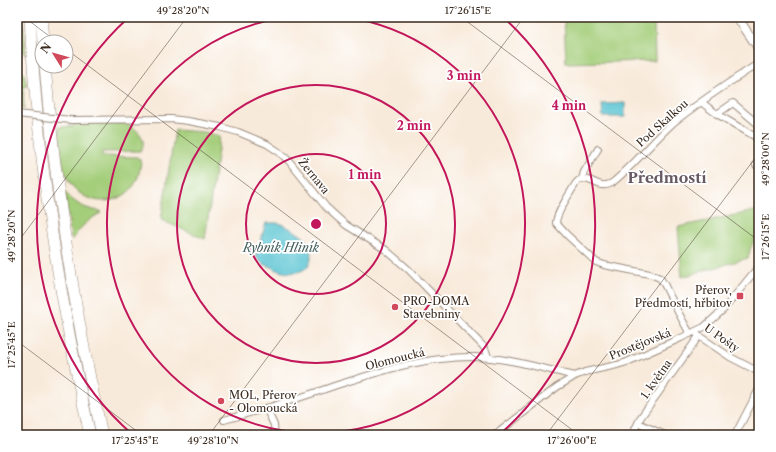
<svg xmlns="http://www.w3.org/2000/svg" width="776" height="452" viewBox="0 0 776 452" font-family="'Libre Caslon Text',serif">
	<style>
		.green { fill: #a4ce7a; stroke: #707c4c }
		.water { fill: #57c3d1; stroke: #497678 }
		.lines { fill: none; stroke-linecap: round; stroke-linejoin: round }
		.minor-casing { stroke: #9a8a7c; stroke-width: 8 }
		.secondary-casing { stroke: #9a8a7c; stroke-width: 10 }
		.motorway-casing { stroke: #9a8a7c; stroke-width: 12 }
		.minor { stroke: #fff; stroke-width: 6 }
		.secondary { stroke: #fff; stroke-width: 8 }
		.motorway { stroke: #fff; stroke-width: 11 }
		.minor-bridge-casing { stroke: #9a8a7c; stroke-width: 8; stroke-linecap: butt }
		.minor-bridge { stroke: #fff; stroke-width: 6 }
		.ticks { fill: none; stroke: #3b2a1e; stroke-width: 1; stroke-opacity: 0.45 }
		.ring { fill: none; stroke: #c2185b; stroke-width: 2 }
		.poi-dot { fill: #d1495b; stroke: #fff; stroke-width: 1.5 }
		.labels { text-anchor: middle; stroke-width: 3.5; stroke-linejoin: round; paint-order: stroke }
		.street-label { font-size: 11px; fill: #3b2a1e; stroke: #fff }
		.poi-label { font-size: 11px; fill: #3b2a1e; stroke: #fff; text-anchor: start }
		.water-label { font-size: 12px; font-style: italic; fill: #45605d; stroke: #fff }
		.district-label { font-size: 15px; font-weight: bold; fill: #665962; stroke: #fff }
		.centre { fill: #c2185b; stroke: #fff; stroke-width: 2 }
		.ring-label { font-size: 12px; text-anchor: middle; font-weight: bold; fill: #c2185b; stroke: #fff; stroke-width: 3.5; stroke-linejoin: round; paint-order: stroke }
		.neatline { fill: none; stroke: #3b2a1e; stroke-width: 1.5 }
		.ticks-label { font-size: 10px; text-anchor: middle; fill: #3b2a1e }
	</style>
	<rect width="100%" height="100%" fill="#fff"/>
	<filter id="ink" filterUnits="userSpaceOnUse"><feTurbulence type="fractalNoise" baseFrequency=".025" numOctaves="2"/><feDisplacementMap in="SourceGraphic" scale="8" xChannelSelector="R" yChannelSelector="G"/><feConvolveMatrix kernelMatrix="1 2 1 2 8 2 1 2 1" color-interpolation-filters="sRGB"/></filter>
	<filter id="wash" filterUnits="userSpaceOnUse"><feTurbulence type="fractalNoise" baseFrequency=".012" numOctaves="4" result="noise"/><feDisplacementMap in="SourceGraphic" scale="16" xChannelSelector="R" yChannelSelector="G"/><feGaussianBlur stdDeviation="0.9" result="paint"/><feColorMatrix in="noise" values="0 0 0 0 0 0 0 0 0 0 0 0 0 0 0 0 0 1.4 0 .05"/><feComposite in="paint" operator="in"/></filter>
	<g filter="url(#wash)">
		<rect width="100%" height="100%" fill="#f8eada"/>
		<path class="green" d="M17,17H23L26,53L24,54L17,45Z
			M564,17H654L655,61L566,63Z
			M17,61L24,74L27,86L23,87L24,109L17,108Z
			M124,123C135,126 150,140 140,151L102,152V156L137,157C143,160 140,167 139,173C132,206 88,210 71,184C60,168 61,145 59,127L74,126L75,124Z
			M175,130L204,132L220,136L205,239L161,220Z
			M65,193H66C75,204 87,210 101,211V213C89,219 80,227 73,239H71Z
			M759,210V230L751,247L748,258L682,277L678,227Z"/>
		<path class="water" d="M625,103V117H603L602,104Z
			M266,223C270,223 274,223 278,223C285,225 303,235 307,241C311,247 311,253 311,259C309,272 294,274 283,272C279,271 275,269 272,267C265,265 257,262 256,254Z"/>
	</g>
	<g filter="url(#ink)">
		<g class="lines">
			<g class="minor-casing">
				<path id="minor" d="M701,102L717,114L759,139
					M717,114L733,103L759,125
					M71,120L171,119L188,121L220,127L238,132L267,144L279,152L289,161L326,207L338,218L346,225L386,250L409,270L483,346L486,351L488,357
					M598,149L584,172L582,179L578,181L576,183C571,192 556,213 556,223L567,235L596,262L604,265L650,274L660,278L664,284L678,312L690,334
					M756,165L759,160
					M582,179C594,178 598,190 612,183C634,165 652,142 673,123C700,101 730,82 759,63
					M696,333L699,336L730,357L759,372
					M266,408L274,425L275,435
					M224,420C262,410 300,398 337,385C382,371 423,357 471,357C507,357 540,368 575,376
					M638,423L665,435
					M495,435L557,387L575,376L585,372L617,365L627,362L681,338L704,327L724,309L759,266
					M632,435L641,417L699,336
					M735,435L759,389"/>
			</g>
			<g class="secondary-casing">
				<path id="secondary" d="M737,17L759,49"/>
			</g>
			<g class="motorway-casing">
				<path id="motorway" d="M30,17C37,158 59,297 90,435
					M41,17L43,42
					M45,66C55,190 75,313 102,435"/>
			</g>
			<use href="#minor" class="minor"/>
			<use href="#secondary" class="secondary"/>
			<use href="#motorway" class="motorway"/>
			<g class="minor-bridge-casing">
				<path id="minor-bridge" d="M17,114L71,120"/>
			</g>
			<use href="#minor-bridge" class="minor-bridge"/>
		</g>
	</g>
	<path class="ticks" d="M24,17L57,42M461,17L759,241M66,49L579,435M17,243L187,17M17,341L142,435M209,435L524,17M546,435L759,153"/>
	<g class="ring">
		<circle cx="316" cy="224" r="70"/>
		<circle cx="316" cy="224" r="139"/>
		<path d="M345 17A209 209 0 1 1 287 17"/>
		<path d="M133 435A279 279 0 0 1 128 18M504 18A279 279 0 0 1 499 435"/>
	</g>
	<g class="poi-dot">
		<rect x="736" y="292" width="8" height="8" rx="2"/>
		<circle cx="395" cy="307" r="4"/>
		<circle cx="221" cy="401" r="4"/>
	</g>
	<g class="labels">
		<g class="street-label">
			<text transform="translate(662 123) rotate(-42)" y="4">Pod Skalkou</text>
			<text transform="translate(314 176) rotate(51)" y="4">Žernava</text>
			<text transform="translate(722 338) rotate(35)" y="4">U Pošty</text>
			<text transform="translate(640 344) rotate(-22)" y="4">Prostějovská</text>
			<text transform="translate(395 359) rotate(-14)" y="4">Olomoucká</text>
			<text transform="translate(656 379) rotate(-55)" y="4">1. května</text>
		</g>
		<g class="poi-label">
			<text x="732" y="294" text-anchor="end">Přerov,<tspan x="732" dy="13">Předmostí, hřbitov</tspan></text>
			<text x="403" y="305">PRO-DOMA<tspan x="403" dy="13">Stavebniny</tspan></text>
			<text x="229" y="399">MOL, Přerov<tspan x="229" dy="13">- Olomoucká</tspan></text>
		</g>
		<g class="water-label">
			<text x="281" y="252">Rybník Hliník</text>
		</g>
		<g class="district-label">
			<text x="667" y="183">Předmostí</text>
		</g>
	</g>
	<circle cx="316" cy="224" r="6" class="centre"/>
	<g class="ring-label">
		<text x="464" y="80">3 min</text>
		<text x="569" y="110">4 min</text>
		<text x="414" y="130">2 min</text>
		<text x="365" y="179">1 min</text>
	</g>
	<rect width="776" height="452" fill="none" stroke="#fff" stroke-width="44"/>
	<g transform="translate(54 54) rotate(307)"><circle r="19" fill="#ffffff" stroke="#b1aaa5"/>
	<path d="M0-3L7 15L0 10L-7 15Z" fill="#d1495b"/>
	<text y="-6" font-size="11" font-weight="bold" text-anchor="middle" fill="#3b2a1e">N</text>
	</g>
	<rect x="22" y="22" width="732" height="408" class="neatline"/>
	<g class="ticks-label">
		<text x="183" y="14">49°28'20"N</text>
		<text x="468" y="14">17°26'15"E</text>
		<text transform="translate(765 159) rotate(-90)" y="4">49°28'00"N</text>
		<text transform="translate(11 236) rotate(-90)" y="4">49°28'20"N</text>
		<text transform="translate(765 237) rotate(-90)" y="4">17°26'15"E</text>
		<text transform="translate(11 345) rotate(-90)" y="4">17°25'45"E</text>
		<text x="135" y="444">17°25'45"E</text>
		<text x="213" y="444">49°28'10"N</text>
		<text x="572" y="444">17°26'00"E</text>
	</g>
</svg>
